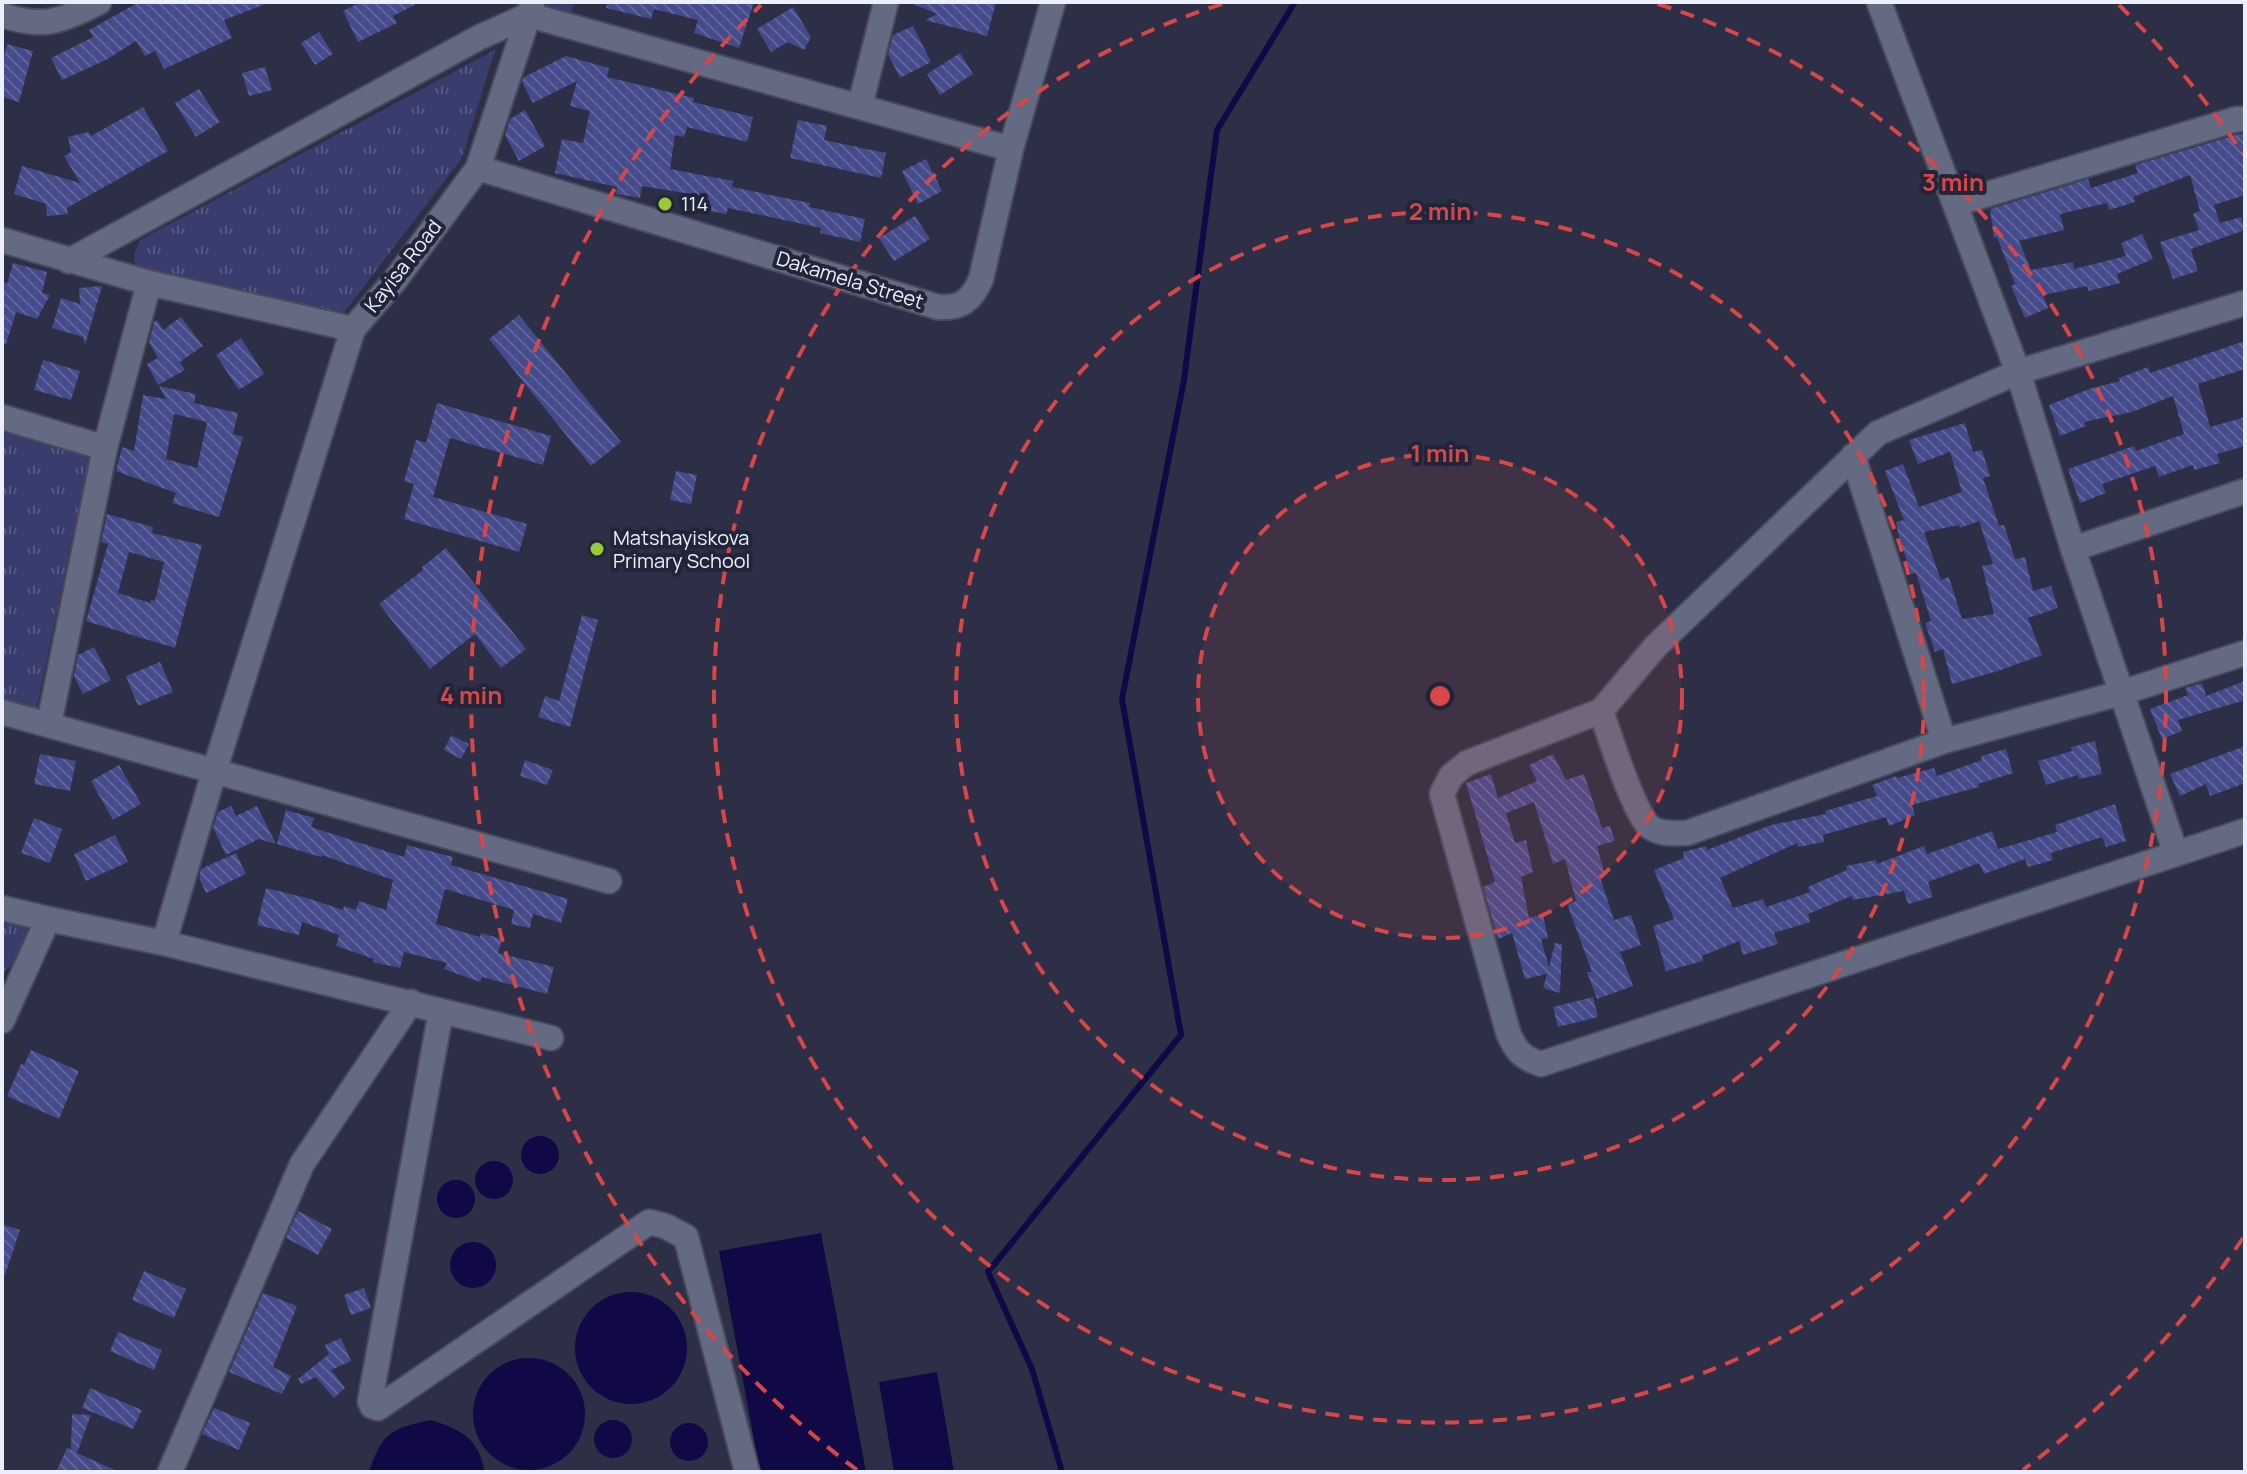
<svg xmlns="http://www.w3.org/2000/svg" width="2247" height="1474" viewBox="0 0 2247 1474" font-family="Manrope,sans-serif">
	<style>
		.grass { fill: url(#grass-tufts) }
		.water { fill: #100945 }
		.lines { fill: none; stroke-linecap: round; stroke-linejoin: round }
		.stream { stroke: #100945; stroke-width: 6 }
		.building { fill: url(#building-back-hatch); fill-rule: evenodd }
		.minor-casing { stroke: #484b5d; stroke-width: 28 }
		.minor { stroke: #656a83; stroke-width: 24 }
		.ring { fill: none; stroke: #d94648; stroke-width: 4; stroke-dasharray: 14 10 }
		.poi-dot { fill: #98cb37; stroke: #22253a; stroke-width: 3 }
		.labels { text-anchor: middle; stroke-width: 8; stroke-linejoin: round; paint-order: stroke }
		.poi-label { font-size: 20px; fill: #eceffd; stroke: #22253a; text-anchor: start }
		.street-label { font-size: 20px; fill: #eceffd; stroke: #22253a }
		.centre { fill: #d94648; stroke: #22253a; stroke-width: 4 }
		.ring-label { font-size: 24px; text-anchor: middle; font-weight: bold; fill: #d94648; stroke: #22253a; stroke-width: 8; stroke-linejoin: round; paint-order: stroke }
	</style>
	<defs>
		<pattern id="grass-tufts" width="24" height="20" patternUnits="userSpaceOnUse" patternTransform="scale(2)"><rect width="24" height="20" fill="#383d6e"/><path d="M3 7l-1-3M5 7V3M7 7l1-3M15 17l-1-3M17 17v-4M19 17l1-3" fill="none" stroke="#555984"/></pattern>
		<pattern id="building-back-hatch" width="6" height="6" patternUnits="userSpaceOnUse" patternTransform="scale(2)"><rect width="6" height="6" fill="#444a8a"/><path d="M-1 5l2 2M0 0l6 6M5-1l2 2" fill="none" stroke="#5f649b"/></pattern>
	</defs>
	<rect width="100%" height="100%" fill="#2c2f45"/>
	<path class="grass" d="M540,2H574L571,14L541,5Z
		M495,50L462,158L342,315L142,270L135,264L134,254L140,240Z
		M2,431L90,455L36,711L2,702Z
		M2,914L19,919L29,931L17,961L2,973Z"/>
	<path class="water" d="M521 1155a19 19 0 1 1 38 0a19 19 0 1 1-38 0Z
		M475 1180a19 19 0 1 1 38 0a19 19 0 1 1-38 0Z
		M437 1199a19 19 0 1 1 38 0a19 19 0 1 1-38 0Z
		M821,1233L866,1472H760L719,1251Z
		M450 1265a23 23 0 1 1 46 0a23 23 0 1 1-46 0Z
		M575 1348a56 56 0 1 1 112 0a56 56 0 1 1-112 0Z
		M473 1414a56 56 0 1 1 112 0a56 56 0 1 1-112 0Z
		M937,1372L954,1472H894L879,1382Z
		M431,1420C462,1430 478,1438 485,1472H369C382,1433 391,1428 431,1420Z
		M594 1439a19 19 0 1 1 38 0a19 19 0 1 1-38 0Z
		M670 1442a19 19 0 1 1 38 0a19 19 0 1 1-38 0Z"/>
	<g class="lines">
		<path class="stream" d="M1062,1472L1032,1369L988,1272L1181,1035L1122,699L1184,380L1217,130L1295,2"/>
	</g>
	<path class="building" d="M139,2H268V3L224,20L232,38L164,69L155,51L145,56L136,41L106,60L62,80L51,58L93,37L89,30Z
		M361,2H420L393,16L397,23L358,42L343,11Z
		M607,2H754L739,48L694,33L698,20L654,9L651,19L606,8Z
		M909,2H996L987,36L925,20L937,14Z
		M793,7L811,37L804,50L788,42L771,52L757,29Z
		M913,26L931,62L900,78L888,54L893,35Z
		M319,32L333,54L315,65L301,43Z
		M7,44L33,51L19,102L2,97V64Z
		M960,53L973,74L940,95L927,74Z
		M566,56L609,68L607,77L694,98L693,102L753,117L747,142L687,127L684,137L675,135L670,169L733,181L732,187L810,203L809,207L865,219L860,242L820,233L821,228L728,208L726,214L688,207L691,194L642,186L640,198L616,194L617,187L555,173L562,139L583,143L590,111L570,106L577,81L533,103L522,82L524,77Z
		M265,67L272,90L249,96L242,73Z
		M199,89L220,122L196,137L175,103Z
		M143,107L168,151L67,208L68,214L47,216L46,204L14,194L22,166L80,183L64,156L71,152L68,137L89,132L91,136Z
		M525,110L545,146L519,161L505,135L510,119Z
		M798,120L827,126L824,140L886,153L881,178L790,158Z
		M2239,134H2245V195L2214,205L2220,223L2241,217L2245,230L2191,249L2198,271L2173,279L2160,242L2199,230L2193,214L2200,211L2190,175L2133,197L2135,202L2109,210L2107,203L2060,214L2064,230L2019,241L2031,270L2073,262L2074,269L2126,256L2121,243L2142,234L2153,259L2117,274L2120,283L2089,291L2087,286L2043,295L2048,308L2025,318L2011,286L2015,284L1997,237L1994,238L1990,209L2088,179L2091,188L2138,173L2135,165Z
		M926,159L942,191L918,204L902,171Z
		M915,216L930,239L894,261L879,238Z
		M13,263L47,272L42,293L50,295L37,319L16,312L6,344H2V282L7,284Z
		M102,286L85,345L83,337L52,328L61,298L80,304L79,288Z
		M519,315L621,442L591,466L489,339Z
		M181,317L203,346L180,362L185,370L158,385L147,364L158,358L149,342L154,322L157,320L163,330Z
		M241,338L264,374L239,390L216,355Z
		M2245,341V369L2198,384L2210,427L2245,417V446L2217,454L2220,463L2194,470L2193,465L2159,477L2155,466L2102,484L2106,493L2080,503L2068,469L2134,446L2136,451L2184,434L2173,396L2132,412L2084,422L2086,426L2060,436L2049,405L2089,389L2120,381L2119,378L2148,367L2150,373Z
		M43,360L80,371L71,400L34,390Z
		M159,386L196,394L194,403L238,413L233,434L243,437L219,517L172,503L176,493L116,471L122,447L134,451L143,395L166,399ZM174,414L207,422L197,468L166,459Z
		M437,403L551,436L543,465L450,438L433,497L527,524L519,552L404,519L414,484L404,481L416,440L426,443Z
		M1965,423L1973,452L1982,450L1990,476L1983,478L1999,526L2004,525L2015,559L2025,557L2033,591L2051,586L2058,608L2028,618L2042,655L1998,671L1952,684L1943,649L1935,652L1925,623L1931,621L1916,573L1911,574L1898,533L1896,522L1904,520L1885,471L1903,464L1919,507L1962,492L1950,452L1918,464L1909,440ZM1979,521L1993,564L1982,566L1994,614L1962,619L1949,577L1941,580L1924,532L1959,525L1960,528Z
		M676,471L697,475L691,504L670,500Z
		M107,514L153,527L152,533L202,545L175,648L86,621L108,544L101,542ZM129,552L164,562L155,601L151,600L150,603L118,593Z
		M446,548L526,649L501,668L475,634L430,669L379,604L423,570L422,567Z
		M582,615L598,620L570,727L538,717L545,696L559,701Z
		M94,647L111,680L83,694L74,676L78,655Z
		M160,662L173,692L138,706L126,676Z
		M2245,681V700L2178,720L2182,731L2162,739L2150,709L2188,695L2185,688L2202,683L2206,696Z
		M451,735L469,744L461,759L444,750Z
		M2095,741L2102,774L2079,779L2078,775L2046,785L2038,761L2072,751L2071,747Z
		M2245,746V783L2210,796L2206,784L2180,796L2170,774Z
		M2006,749L2013,773L1978,784L1979,787L1912,805L1915,815L1889,826L1886,817L1823,835L1824,842L1798,847L1797,843L1720,878L1733,908L1763,899L1766,907L1810,892L1808,887L1847,870L1846,866L1876,860L1877,864L1924,846L1927,854L1992,831L1998,849L2057,832L2055,825L2115,804L2126,841L2106,847L2102,837L2051,853L2053,860L2028,867L2025,859L1984,874L1979,863L1928,882L1933,897L1908,904L1904,891L1853,900L1852,896L1808,914L1810,922L1774,933L1778,944L1743,955L1739,941L1702,956L1703,961L1666,971L1653,926L1674,919L1654,870L1684,858L1683,852L1706,846L1707,850L1771,825L1826,814L1825,811L1877,796L1872,785L1896,776L1897,778L1934,768L1937,776L1982,760L1981,756Z
		M40,754L76,761L70,791L34,784Z
		M1553,754L1566,780L1584,774L1602,828L1610,826L1615,841L1597,846L1605,876L1600,877L1614,920L1631,915L1641,945L1620,952L1633,986L1597,999L1587,972H1592L1569,909L1568,904L1576,901L1565,859L1553,864L1534,802L1506,813L1515,843L1526,840L1533,872L1521,877L1529,918L1543,915L1548,938L1541,939L1549,967L1555,943L1562,944L1560,993L1543,988L1547,974L1525,979L1512,933L1498,939L1483,887L1495,882L1466,783L1491,774L1498,798L1537,781L1529,765Z
		M525,760L553,770L547,785L520,776Z
		M119,765L141,804L113,820L91,781Z
		M231,806L236,816L257,806L276,844L259,839L226,855L213,828L218,812Z
		M286,810L314,818L311,827L404,857L407,845L453,857L451,865L568,899L561,923L533,914L530,928L511,924L514,910L445,889L436,924L480,937L481,933L502,939L498,953L554,967L547,994L482,977L480,982L444,969L447,963L404,952L400,968L373,962L374,959L336,946L339,935L302,922L299,935L257,925L266,888L307,898L343,910L344,906L356,910L359,901L386,910L393,880L322,855L321,857L277,844Z
		M34,818L62,829L50,863L21,853Z
		M115,835L128,862L86,881L74,854Z
		M236,853L246,874L206,893L199,878L201,869Z
		M1593,997L1598,1017L1558,1027L1553,1007Z
		M31,1050L79,1071L59,1119L7,1096L21,1064L24,1065Z
		M298,1211L332,1229L318,1255L286,1238Z
		M2,1224L20,1230L5,1275L2,1274Z
		M144,1271L186,1289L174,1318L132,1300Z
		M364,1288L371,1308L351,1315L344,1295Z
		M263,1293L297,1306L273,1367L291,1376L282,1394L229,1372Z
		M118,1332L162,1350L154,1370L110,1351Z
		M341,1338L351,1361L331,1370L345,1388L334,1398L316,1377L301,1384L298,1379L329,1354L325,1345Z
		M90,1388L142,1410L133,1429L82,1408Z
		M214,1408L250,1423L239,1450L202,1434Z
		M72,1414L91,1415L77,1453L119,1472H56L67,1448L71,1450Z"/>
	<g class="lines">
		<g class="minor-casing">
			<path id="minor" d="M1879,2L2018,372L2073,549L2176,854
				M2,15C42,29 63,21 99,2
				M860,106L886,2
				M478,168L938,307C961,309 972,300 981,279L1011,149L1053,2
				M1955,204L2237,119H2245
				M2,240L149,283L353,329L396,279L478,168L532,5
				M69,261L480,37L529,15L1011,149
				M2245,303L2018,372L1878,433L1656,646L1601,711L1467,763L1451,776L1442,794L1508,1032C1515,1050 1522,1058 1541,1064L2245,831
				M2,417L105,448
				M1853,456L1944,741
				M2073,549L2245,491
				M1601,711C1609,734 1634,814 1650,827C1660,835 1676,833 1687,833L1944,741L2121,693L2245,653
				M2,712L609,881
				M49,724L105,448L149,283
				M2,908L48,919
				M164,943L551,1038
				M441,1011L370,1401L372,1406L378,1408L649,1222L665,1226L686,1237L747,1472
				M2,1021L48,919L164,943L214,772L353,329
				M170,1472L302,1164L411,1002"/>
		</g>
		<use href="#minor" class="minor"/>
	</g>
	<circle cx="1440" cy="696" r="242" fill="#d94648" fill-opacity=".12"/>
	<g class="ring">
		<circle cx="1440" cy="696" r="242"/>
		<circle cx="1440" cy="696" r="484"/>
		<path d="M1658 4A726 726 0 1 1 1222 4"/>
		<path d="M2243 1238A969 969 0 0 1 2023 1470M857 1470A969 969 0 0 1 761 5M2119 5A969 969 0 0 1 2243 154"/>
	</g>
	<g class="poi-dot">
		<circle cx="665" cy="204" r="8"/>
		<circle cx="597" cy="549" r="8"/>
	</g>
	<g class="labels">
		<g class="poi-label">
			<text x="681" y="211">114</text>
			<text x="613" y="545">Matshayiskova<tspan x="613" dy="23">Primary School</tspan></text>
		</g>
		<g class="street-label">
			<text transform="translate(403 266) rotate(-52)" y="7">Kayisa Road</text>
			<text transform="translate(850 280) rotate(17)" y="7">Dakamela Street</text>
		</g>
	</g>
	<circle cx="1440" cy="696" r="12" class="centre"/>
	<g class="ring-label">
		<text x="1953" y="191">3 min</text>
		<text x="1440" y="220">2 min</text>
		<text x="1440" y="462">1 min</text>
		<text x="471" y="704">4 min</text>
	</g>
	<rect width="2247" height="1474" fill="none" stroke="#eceffd" stroke-width="8"/>
</svg>
